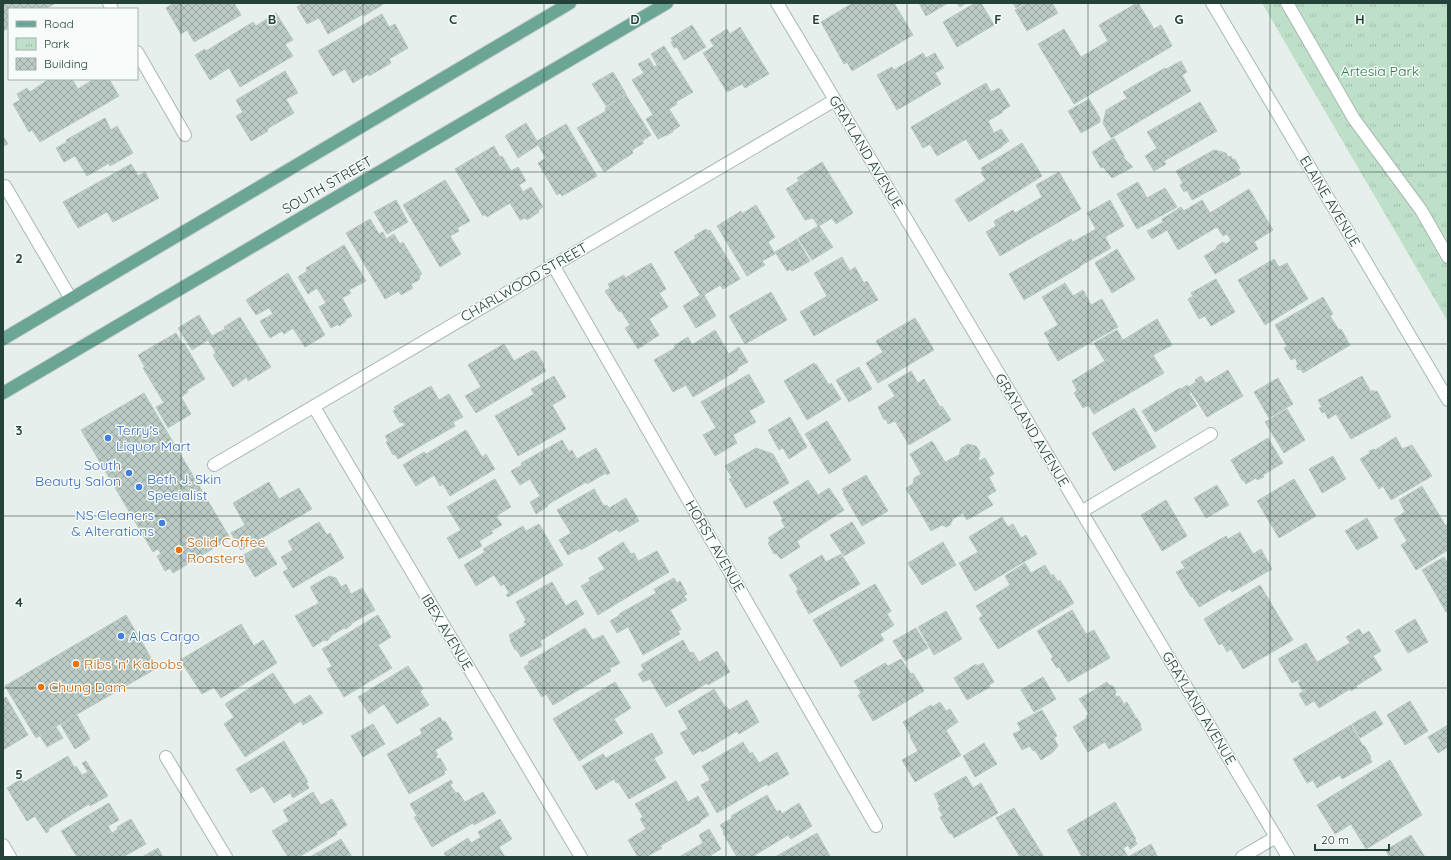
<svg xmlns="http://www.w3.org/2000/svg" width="1451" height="860" viewBox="0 0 1451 860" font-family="Quicksand,sans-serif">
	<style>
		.park { fill: url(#park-tufts) }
		.building { fill: url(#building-cross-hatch); stroke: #b8c9c2 }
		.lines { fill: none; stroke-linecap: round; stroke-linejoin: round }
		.lane-casing { stroke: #a8b8b2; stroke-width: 14 }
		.street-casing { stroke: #a8b8b2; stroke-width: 14 }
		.secondary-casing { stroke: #a4bbb3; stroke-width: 14 }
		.primary-casing { stroke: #c2cac8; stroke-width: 14 }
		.lane { stroke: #fff; stroke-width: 12 }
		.street { stroke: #fff; stroke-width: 12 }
		.secondary { stroke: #fff; stroke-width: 12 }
		.primary { stroke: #6aa596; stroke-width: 12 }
		.grid { fill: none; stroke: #24423a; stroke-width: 1; stroke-opacity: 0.55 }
		.shop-dot { fill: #3f7fe0; stroke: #f7fbf9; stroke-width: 1.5 }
		.food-dot { fill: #e8710a; stroke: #f7fbf9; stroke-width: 1.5 }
		.labels { text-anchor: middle; stroke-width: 3; stroke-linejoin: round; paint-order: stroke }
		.park-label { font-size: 14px; fill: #2d7a4b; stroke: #f7fbf9 }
		.street-label { font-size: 14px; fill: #24423a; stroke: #f7fbf9 }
		.shop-label { font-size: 14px; fill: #366cbe; stroke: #f7fbf9; text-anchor: start }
		.food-label { font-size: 14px; fill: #c56008; stroke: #f7fbf9; text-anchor: start }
		.grid-label { font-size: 13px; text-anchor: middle; font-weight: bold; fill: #24423a; stroke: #f7fbf9; stroke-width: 3; stroke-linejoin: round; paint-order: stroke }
	</style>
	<defs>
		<pattern id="park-tufts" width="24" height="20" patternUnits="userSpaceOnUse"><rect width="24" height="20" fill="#bfe0c8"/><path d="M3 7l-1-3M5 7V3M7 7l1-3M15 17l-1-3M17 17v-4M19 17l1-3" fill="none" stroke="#a4c1ad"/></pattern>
		<pattern id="building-cross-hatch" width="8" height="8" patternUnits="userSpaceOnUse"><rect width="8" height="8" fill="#bbcac4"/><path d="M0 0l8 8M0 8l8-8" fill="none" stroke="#98a6a0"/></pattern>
	</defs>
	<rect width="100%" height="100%" fill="#e6efeb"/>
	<path class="park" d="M1262,3H1448V322Z"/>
	<path class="building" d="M3,3H53L54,4L45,9H9V28L3,31Z
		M174,3H234L241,15L194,42L187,30L181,34L166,8Z
		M303,3H385L364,16L363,14L328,34L319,18L307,24L297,7Z
		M853,3H894L913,35L852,71L847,62L844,64L821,22Z
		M919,3H948L926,16Z
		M957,3H966L960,7Z
		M975,3H981L994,25L957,47L943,22Z
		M1013,3H1025L1016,8Z
		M1028,3H1052L1058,13L1027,31L1015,10Z
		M1137,3H1138L1154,29L1161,25L1172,46L1074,104L1038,44L1064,29L1081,57L1108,41L1099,25Z
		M276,13L293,40L285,44L293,56L240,87L229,68L210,80L195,55L205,49L206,51L253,22L256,26Z
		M382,14L389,27L395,24L408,48L389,59L391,63L369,76L368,74L353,83L345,69L333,76L318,51Z
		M692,25L706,47L684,60L677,47L674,48L671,42L673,41L671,38Z
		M740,27L769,74L745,88L742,84L727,92L703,53L714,46L710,40L727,29L730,34Z
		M664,46L693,92L676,102L677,104L669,109L680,126L672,131L673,132L658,139L646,119L653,115L632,80L644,73L638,64L649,58L654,67L657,65L651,54Z
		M923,53L926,58L935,53L944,68L935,73L941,84L897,110L877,75L892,67L894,70Z
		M1181,61L1187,72L1182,75L1191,91L1111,138L1103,123L1106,110L1127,98L1123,92L1165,68L1166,69Z
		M285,71L298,93L286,99L294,113L267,129L268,131L251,141L236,116L243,112L236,100Z
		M613,72L626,94L606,106L592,84Z
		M49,79H72L78,89L94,79H109L119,96L40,142L32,130L29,132L13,104L20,100L17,94L27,88L30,92Z
		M986,83L991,92L999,88L1010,106L1002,111L1003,112L988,121L994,133L1001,129L1009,141L1002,146V147L979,160L966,139L937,156L930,144L923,148L911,127Z
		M626,95L651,135L642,141L644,143L632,150L633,153L604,172L577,128L606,111L605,108Z
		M1089,99L1100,118V122L1081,133L1068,111Z
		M1200,102L1217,131L1164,161L1166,164L1154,171L1145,156L1157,148L1147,132Z
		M105,118L111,130L117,126L133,153L110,166L109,163L87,176L75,156L64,162L56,148L67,142L66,140Z
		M526,123L537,141L566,124L597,176L562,196L560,193L557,195L538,163L546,158L538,145L518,158L505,136Z
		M3,136L8,144L3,146Z
		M1114,138L1124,155V158L1133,167L1112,178L1103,167L1101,168L1092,152Z
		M1022,143L1042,176L969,222L955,200L986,180L981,173L983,172L981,168Z
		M494,146L500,157L502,156L511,171L518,167L526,181L519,185L523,192L531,187L543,207L538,210L539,212L527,220L525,218L520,220L510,203L487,217L485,214L483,216L455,169Z
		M1214,150L1226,153L1228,157L1231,156L1233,160L1235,159L1240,168L1238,169L1241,174L1192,200L1187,190L1184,192L1180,185L1183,183L1176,171Z
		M822,162L853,213L836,224L832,218L819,226L833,247L812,260L798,238L818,226L813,218L805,220L786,189L799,181L797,178Z
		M131,164L138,176L145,172L159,198L113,222L107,212L78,228L63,202Z
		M1059,172L1081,209L1000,256L986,232L996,226L994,221L1013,210L1015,213L1042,197L1036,185Z
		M445,180L470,221L457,228L459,231L450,236L461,254L440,267L403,205Z
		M1138,182L1147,198L1165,188L1177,207L1137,229L1117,194Z
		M1249,189L1273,230L1254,242L1258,249L1215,274L1204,256L1216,249L1217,246L1223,242L1226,244L1231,240L1227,234L1223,236L1217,227L1178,250L1167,230L1152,239L1147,231L1163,222L1162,219L1181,207L1184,211L1202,200L1210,213Z
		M396,200L408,222L387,234L374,212Z
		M1110,200L1124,226L1105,237L1111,248L1080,266V267L1024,300L1009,274L1071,239L1073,242L1096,229L1087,213Z
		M756,205L775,237L768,242L775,254L762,261L765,265L747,276L717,226L741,211L742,214Z
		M370,219L379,234L383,232L386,239L394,234L400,244L403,242L422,274L420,275L419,280L411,284L413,288L401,295L399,291L385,299L346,233Z
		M706,229L707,231L710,230L740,279L723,289L720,285L704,295L716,316L696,328L683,306L700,295L674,252L696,238L694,236Z
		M797,239L810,261L792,271L790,269L787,271L775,252Z
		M344,245L366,281L349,290L351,293L342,298L352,316L344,320L346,321L339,326L338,324L331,328L319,307L326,303L317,288L308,294L298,277L307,271L306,268Z
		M1117,249L1135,279L1112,293L1095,263Z
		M842,257L850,271L855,267L864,283L867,281L878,300L814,336L800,312L827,296L814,273Z
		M1274,259L1279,267L1287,263L1308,299L1265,325L1238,280Z
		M651,263L666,289L659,293L668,307L649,319L659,335L638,349L625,328L630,325L621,311L619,312L605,291L610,288L608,284L624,275L625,278Z
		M288,273L325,335L305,347L293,328L284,334L282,331L270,338L260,321L273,314L269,308L256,315L246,300Z
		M1216,279L1235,312L1211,326L1205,316L1199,319L1188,299L1193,296L1191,293Z
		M1065,283L1073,296L1083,290L1091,305L1102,299L1118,327L1058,361L1048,344L1050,343L1044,333L1058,325L1042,297Z
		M771,292L787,320L745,344L729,316Z
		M1323,297L1333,314L1330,316L1339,330L1341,329L1350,345L1303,373L1301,369L1298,370L1296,366L1298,364L1295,358L1291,360L1284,348L1287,346L1275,325Z
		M199,315L212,336L225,329L224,327L240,317L271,367L248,381L247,377L233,387L213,355L216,353L208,340L192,350L178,328Z
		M915,318L934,350L878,383L866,363L883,352L876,341Z
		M1157,319L1172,345L1153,355L1164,373L1094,414L1088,405L1083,408L1074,393L1077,390L1072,381L1105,361L1094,343L1117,330L1123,340Z
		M715,330L729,354L739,347L748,362L737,368L738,370L693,397L686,385L673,392L654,360L675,348L674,346L688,337L692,345Z
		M176,333L182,344L184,343L205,379L187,390L188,392L181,397L191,414L168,428L156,407L164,403L143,368L145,367L138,355Z
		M504,344L514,361L533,350L535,352L536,351L544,365L543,366L546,371L476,413L465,396L481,387L468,365Z
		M814,363L815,365L816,364L829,385L831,383L841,399L807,420L784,381Z
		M859,367L872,389L849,402L836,380Z
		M1228,370L1243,396L1207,417L1191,392L1189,393L1197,406L1155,432L1142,411L1180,388L1181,389L1187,385L1188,387L1196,382L1195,380L1201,376L1206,383Z
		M911,371L918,383L924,379L940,407L942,406L951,420L909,445L895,421L888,424L886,419L884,420L878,407L895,396L888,385Z
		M749,374L765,402L749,411L756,422L733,435L737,443L715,456L703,435L716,428L701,402Z
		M554,376L566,397L552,405L566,429L518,456L495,416L534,394L531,389Z
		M1362,376L1371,392L1373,390L1374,392L1377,391L1391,417L1351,439L1336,414L1328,419L1325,412L1322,413L1319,408L1322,407L1318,400Z
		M1278,378L1293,404L1269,418L1254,392Z
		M431,386L439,400L449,394L463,417L453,422L455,426L398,459L395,454L393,455L386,442L388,441L385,436L405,425L403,422L400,423L393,411L396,409L394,407Z
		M144,393L230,538L173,573L170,568L165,571L157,556L161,554L158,549L153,552L81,430Z
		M1134,408L1156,447L1114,471L1092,433Z
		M1287,409L1305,440L1284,453L1265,422Z
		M790,417L807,447L789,459L783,448L779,450L768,430Z
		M827,421L851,460L829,474L805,434Z
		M466,430L482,457L486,454L495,469L450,496L443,484L440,486L434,475L416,486L403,465L424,452L426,454Z
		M1396,437L1402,449L1412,445L1432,476L1391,500L1383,486L1379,489L1360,459L1370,453L1369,451L1374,449L1375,450Z
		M1268,438L1283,463L1263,475L1264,477L1257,480L1256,478L1246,484L1244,481L1242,480L1231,460Z
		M562,440L569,452L572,450L577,459L596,448L610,473L607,475L606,473L587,484L586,482L547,505L548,506L536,514L530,502L540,496L530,479L520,485L511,471L522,465L521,463Z
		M932,441L945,462L959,455L961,448L968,444L976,446L980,452L978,461L985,458L994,474L989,477L996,491L987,496L993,505L967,520L963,513L953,519L950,525L946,527L942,525L931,531L906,488L913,484L914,478L921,474L910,454Z
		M756,448L773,454L789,483L746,508L729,479L732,478L725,466Z
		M1333,456L1346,479L1322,493L1309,469Z
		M866,475L888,511L862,526L843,493L844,492L842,489Z
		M495,479L511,507L496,516L502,525L491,531L493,533L479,541L482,546L459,559L447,538L461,530L447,507Z
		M1294,479L1316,516L1279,538L1257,501Z
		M808,480L818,495L829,488L844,510L797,541L800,547L781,559L776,553L774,554L768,543L770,541L768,538L785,527L781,520L783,519L773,502Z
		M269,482L279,499L299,488L312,509L241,550L231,533L245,525L233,503Z
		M1217,485L1229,505L1206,518L1194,498Z
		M1422,486L1445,525H1448V550L1416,570L1401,545L1407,541L1394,519L1405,512L1399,500Z
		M594,489L604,506L607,505L609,508L626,498L639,521L619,532L617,529L581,550L580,548L568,555L559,540L571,533L557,510Z
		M1166,500L1187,536L1162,551L1141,515Z
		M1002,517L1008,527L1013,524L1021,538L1026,535L1037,554L975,591L959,563L978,552L969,537Z
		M1367,518L1378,538L1357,550L1345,531Z
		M319,522L327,535L330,533L344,558L293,588L283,572L288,569L281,557L293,550L288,541Z
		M852,522L865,543L844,556L830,535Z
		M539,524L563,565L508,597L506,595L509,593L504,584L501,586L494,575L476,586L464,565L485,552L483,549L523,526L526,531Z
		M1240,532L1253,554L1261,549L1272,569L1232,592L1230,589L1199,607L1192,596L1191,597L1176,572L1185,568L1181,562L1226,536L1228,539Z
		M623,542L631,554L634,553L638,561L657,551L669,572L598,615L581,586L590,581L589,578L605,569L598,558Z
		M943,542L956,565L922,585L908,563Z
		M264,543L277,564L255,577L242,556Z
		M841,554L860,584L809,614L796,591L798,589L789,575L822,555L826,562Z
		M1444,557L1448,564V611L1446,612L1422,570Z
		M1025,563L1031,573L1045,565L1051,576L1053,574L1058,582L1060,580L1074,603L998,649L979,618L983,616L976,606L1010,585L1005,576Z
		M329,576L336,578L341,587L346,584L351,594L362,588L375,610L352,623L351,625L346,629L344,628L332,635L327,641L324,640L313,647L295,616L319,603L310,587Z
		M674,578L677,583L680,581L687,594L684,596L687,600L670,610L681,629L678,631L680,634L643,655L628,627L617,633L610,621L620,615L619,614L656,593L654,589Z
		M552,582L566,606L576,600L584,614L540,641L542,646L521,657L516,649L515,650L510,640H511L509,635L526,625L524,621L526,620L516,602Z
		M875,584L891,611L887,614L894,625L880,634L884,640L841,667L813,620Z
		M1260,585L1293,640L1243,669L1231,649L1227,652L1222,643L1219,645L1204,619Z
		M1072,610L1086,634L1094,630L1110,658L1068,682L1059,667L1057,668L1051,659L1053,657L1037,631Z
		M946,611L962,639L934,655L918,627Z
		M126,615L157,668L36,738L5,686Z
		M378,615L391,637L378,645L392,668L344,697L327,669L332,666L322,649Z
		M1415,619L1428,642L1408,653L1395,631Z
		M241,624L254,646L263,640L277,663L221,698L214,687L202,694L180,660Z
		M585,628L593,640L603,635L620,663L609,669L611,671L553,705L546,694L542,697L524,667L529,664L528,662Z
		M916,628L928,648L905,661L893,641Z
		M1359,629L1363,635L1369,631L1381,651L1373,656L1382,670L1356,686L1357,687L1351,691L1350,689L1319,708L1314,701L1306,706L1299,694L1306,689V688L1302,690L1298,682L1301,680L1300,679L1292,683L1278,659L1306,643L1317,662L1350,643L1346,637Z
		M683,640L690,653L693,652L699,662L717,651L730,672L708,685L707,683L666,707L650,679L643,682L638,674L644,670L641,665Z
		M901,659L911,674L913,673L924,691L873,721L858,695L861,693L854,681L885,663L888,666Z
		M983,663L994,682L989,685L990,687L967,700L954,678L976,664L977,666Z
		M408,666L423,689L420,691L429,705L397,724L384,704L369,714L358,697Z
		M273,673L294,705L310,695L323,713L303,725L301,721L245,757L224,724L234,717L225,704Z
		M1043,677L1056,699L1034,712L1021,690Z
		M615,682L631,708L614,719L623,733L579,761L553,719Z
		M1107,682L1109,685L1113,686L1116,692L1115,695L1116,697L1119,696L1123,702L1122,705L1127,702L1135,716L1134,718H1137L1141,725L1140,726L1142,730L1109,749L1105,742L1088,752L1073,727L1087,718L1086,716L1089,714L1079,699Z
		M714,689L725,707L726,706L729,710L747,700L759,722L739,734L737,731L702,752L701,750L693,755L680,733L688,729L678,711Z
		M6,697L28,735L3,750V699Z
		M1410,701L1428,731L1405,745L1387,715Z
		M940,702L946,711L950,709L958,722L946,730L961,755L915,782L902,760L918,751L910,737L911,736L903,722L931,705L932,707Z
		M1042,710L1057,736L1054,738L1058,746L1053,752L1041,760L1035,750L1033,751L1030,746L1022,750L1013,734L1021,730L1017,723Z
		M1375,711L1383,724L1360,738L1352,724Z
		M77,715L90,739L75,749L61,725Z
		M440,717L443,722L445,721L452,733L450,735L453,739L435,750L438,755L436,756L437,759L440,758L447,770L444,771L445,774L409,794L387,754L422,734L420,729Z
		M373,724L385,744L363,757L351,736Z
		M1351,725L1363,746L1364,745L1371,757L1370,758L1372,762L1342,779L1340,775L1317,788L1313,780L1307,783L1293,759Z
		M1448,725V747L1438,753L1428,737Z
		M56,727L63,738L47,747L40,736Z
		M652,733L663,753L654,758L666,778L629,799L618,782L616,783L614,779L596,790L582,766L603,754L606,758Z
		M284,741L308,782L306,783L309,788L293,798L290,793L274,803L263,786L251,793L236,769Z
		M743,742L750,754L752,752L759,763L777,752L789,774L768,786L767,784L717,813L701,785L710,780L702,766Z
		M984,743L997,764L975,777L963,756Z
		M68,756L74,767L76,766L82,775L88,772L82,763L86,761L108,796L90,806L89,804L48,829L49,831L46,833L35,816L27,821L7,788L21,779L23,783Z
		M1390,760L1422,815L1366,849L1351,824L1335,834L1317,805Z
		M966,776L973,788L981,783L998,813L954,838L952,833L950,834L940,817L943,816L938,808L940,807L934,794Z
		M451,780L453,783L450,785L456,793L458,792L465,802L483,792L496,813L474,825L473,823L432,847L414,817L417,816L410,804Z
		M676,781L688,802L698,796L709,815L700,821L701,822L660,846L662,848L646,857H638L628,840L646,829L640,819L643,817L635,804Z
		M313,792L321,805L332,799L347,825L336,832L337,834L299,857H288L272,831L289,821L283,810Z
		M767,795L777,812L780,810L782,814L799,803L812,826L791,839L788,835L752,857H737L723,833L724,832L720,825L732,818L731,816Z
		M1115,802L1136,839L1135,840L1137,844L1130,849L1128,845L1123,848L1128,857L1151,844L1158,857H1082L1067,830Z
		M109,803L119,820L108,826L112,833L118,829L117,827L131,819L146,844L123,857H99L98,856L96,857H77L61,831Z
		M1014,808L1044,857H1020L996,818Z
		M500,819L512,839L499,847L505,857H446L444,853L468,838L471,843L481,837L478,832Z
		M709,829L721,849L711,855L712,857H679L703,843L699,835Z
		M817,833L830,856L828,857H775Z
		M1411,835L1425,857H1389L1386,850Z
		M341,839L352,857H310Z
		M158,848L163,857H142Z"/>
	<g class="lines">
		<g class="lane-casing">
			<path id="lane" d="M1287,3L1354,119L1421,210L1448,257
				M3,188L5,186L71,299
				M1081,512L1211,434
				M1242,857L1276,837"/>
		</g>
		<g class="street-casing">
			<path id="street" d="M109,3L112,9
				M777,3L1288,857
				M137,52L185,135
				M553,265L876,826
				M314,407L581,857
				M214,465L835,100
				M166,757L226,857"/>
		</g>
		<g class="secondary-casing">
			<path id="secondary" d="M1212,3L1448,400
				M3,845L10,857"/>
		</g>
		<g class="primary-casing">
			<path id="primary" d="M3,339L570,3
				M3,393L667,3"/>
		</g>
		<use href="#lane" class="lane"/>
		<use href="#street" class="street"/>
		<use href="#secondary" class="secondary"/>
		<use href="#primary" class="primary"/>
	</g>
	<path class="grid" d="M181,3V857M363,3V857M544,3V857M726,3V857M907,3V857M1088,3V857M1270,3V857M3,172H1448M3,344H1448M3,516H1448M3,688H1448"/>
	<g class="shop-dot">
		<circle cx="108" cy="438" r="4"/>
		<circle cx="129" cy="473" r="4"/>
		<circle cx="139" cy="487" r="4"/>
		<circle cx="162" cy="523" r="4"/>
		<circle cx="121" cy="636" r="4"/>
	</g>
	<g class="food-dot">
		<circle cx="179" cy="550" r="4"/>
		<circle cx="76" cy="664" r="4"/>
		<circle cx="41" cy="687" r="4"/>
	</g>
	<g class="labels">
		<g class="park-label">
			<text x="1380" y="76">Artesia Park</text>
		</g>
		<g class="street-label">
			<text transform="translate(866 152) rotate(59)" y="5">GRAYLAND AVENUE</text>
			<text transform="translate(327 185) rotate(-30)" y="5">SOUTH STREET</text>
			<text transform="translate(1330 201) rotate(59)" y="5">ELAINE AVENUE</text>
			<text transform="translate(524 282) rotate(-30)" y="5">CHARLWOOD STREET</text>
			<text transform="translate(1032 430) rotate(59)" y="5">GRAYLAND AVENUE</text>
			<text transform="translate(715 546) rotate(60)" y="5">HORST AVENUE</text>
			<text transform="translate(447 632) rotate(59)" y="5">IBEX AVENUE</text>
			<text transform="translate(1199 708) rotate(59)" y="5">GRAYLAND AVENUE</text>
		</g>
		<g class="shop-label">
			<text x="116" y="435">Terry's<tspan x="116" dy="16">Liquor Mart</tspan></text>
			<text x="121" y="470" text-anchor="end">South<tspan x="121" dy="16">Beauty Salon</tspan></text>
			<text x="147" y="484">Beth J. Skin<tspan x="147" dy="16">Specialist</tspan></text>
			<text x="154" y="520" text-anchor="end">NS Cleaners<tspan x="154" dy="16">&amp; Alterations</tspan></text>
			<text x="129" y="641">Alas Cargo</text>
		</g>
		<g class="food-label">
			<text x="187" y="547">Solid Coffee<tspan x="187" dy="16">Roasters</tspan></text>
			<text x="84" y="669">Ribs 'n' Kabobs</text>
			<text x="49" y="692">Chung Dam</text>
		</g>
	</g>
	<g class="grid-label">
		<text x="272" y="24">B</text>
		<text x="453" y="24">C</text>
		<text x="635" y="24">D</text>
		<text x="816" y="24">E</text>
		<text x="998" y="24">F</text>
		<text x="1179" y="24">G</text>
		<text x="1360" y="24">H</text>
		<text x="19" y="263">2</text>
		<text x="19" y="435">3</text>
		<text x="19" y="607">4</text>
		<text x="19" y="779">5</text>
	</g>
	<rect width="1451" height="860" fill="none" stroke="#24423a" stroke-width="8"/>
	<rect x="8" y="8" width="130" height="72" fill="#f7fbf9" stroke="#a3b1ad"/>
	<rect x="16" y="21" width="20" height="6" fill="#6aa596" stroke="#a3b1ad"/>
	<text x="44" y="28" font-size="12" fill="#24423a">Road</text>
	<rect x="16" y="38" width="20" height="12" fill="url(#park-tufts)" stroke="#a3b1ad"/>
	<text x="44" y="48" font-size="12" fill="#24423a">Park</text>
	<rect x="16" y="58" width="20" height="12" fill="url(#building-cross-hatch)" stroke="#a3b1ad"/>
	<text x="44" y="68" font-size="12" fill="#24423a">Building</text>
	<path d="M1315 844v6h74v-6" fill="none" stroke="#24423a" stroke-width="2"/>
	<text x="1321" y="844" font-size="12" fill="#24423a" stroke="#f7fbf9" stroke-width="3" paint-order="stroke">20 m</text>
</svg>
